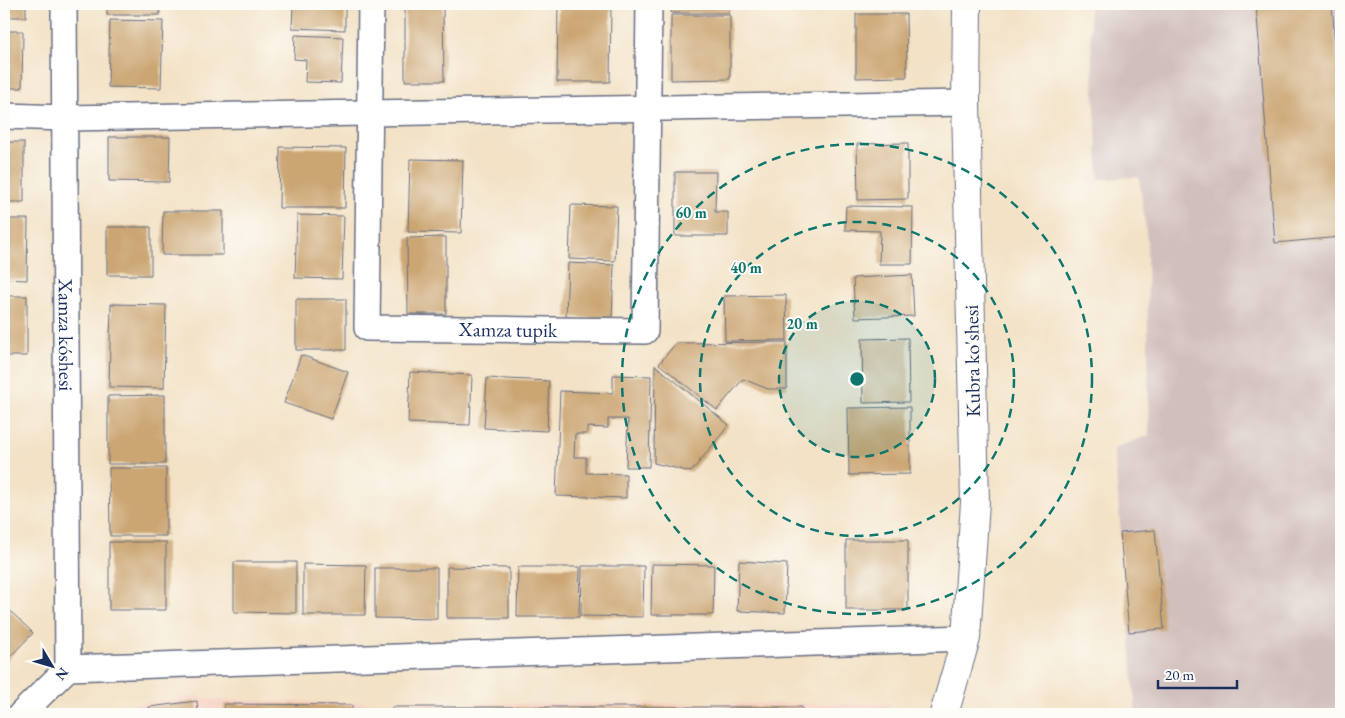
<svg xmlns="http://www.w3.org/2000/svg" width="1345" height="718" viewBox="0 0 1345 718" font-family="'EB Garamond',serif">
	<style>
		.built { fill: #f6d2c3 }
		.industrial { fill: #d1bfbd }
		.building { fill: #cba572 }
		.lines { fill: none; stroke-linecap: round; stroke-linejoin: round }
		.minor-casing { stroke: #676e82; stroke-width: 28 }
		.primary-casing { stroke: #676e82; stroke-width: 30 }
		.minor { stroke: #fff; stroke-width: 25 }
		.primary { stroke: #fff; stroke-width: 28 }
		.ring { fill: none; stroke: #0f766e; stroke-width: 2.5; stroke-dasharray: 9 6 }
		.labels { text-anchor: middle; stroke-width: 4; stroke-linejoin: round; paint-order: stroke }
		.street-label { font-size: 20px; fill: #1b2f5e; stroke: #fdfcf7 }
		.centre { fill: #0f766e; stroke: #fdfcf7; stroke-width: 2.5 }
		.ring-label { font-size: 15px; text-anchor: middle; font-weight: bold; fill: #0f766e; stroke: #fdfcf7; stroke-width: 4; stroke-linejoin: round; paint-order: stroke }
	</style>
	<rect width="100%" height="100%" fill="#fdfcf7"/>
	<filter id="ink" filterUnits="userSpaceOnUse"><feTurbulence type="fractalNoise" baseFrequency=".02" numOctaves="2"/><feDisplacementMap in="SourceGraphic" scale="10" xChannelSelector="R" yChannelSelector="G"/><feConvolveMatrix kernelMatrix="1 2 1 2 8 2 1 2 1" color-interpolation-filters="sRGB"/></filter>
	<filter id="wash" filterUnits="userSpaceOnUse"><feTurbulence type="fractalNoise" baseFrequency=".0096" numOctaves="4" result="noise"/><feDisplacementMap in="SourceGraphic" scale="20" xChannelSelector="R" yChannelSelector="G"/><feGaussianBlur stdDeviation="1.12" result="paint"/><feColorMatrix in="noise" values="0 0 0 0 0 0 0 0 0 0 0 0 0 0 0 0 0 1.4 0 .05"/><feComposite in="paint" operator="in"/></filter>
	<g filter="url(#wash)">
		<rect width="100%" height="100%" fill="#f3e2c6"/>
		<path class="built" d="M197,696L214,700L379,703L890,704L885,714H61Z"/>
		<path class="industrial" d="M1089,4H1341V706L1323,714H1136L1114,449L1149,435L1147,239L1139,177L1099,179Z"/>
		<g id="blocks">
			<path class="building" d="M4,4H26V17H4Z
				M107,4H159L160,15H107Z
				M293,4H345V30L292,28Z
				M443,4L444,81H405V5Z
				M558,4H611L610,82H557Z
				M671,4H729V13H671Z
				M1256,4H1332L1341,121V237L1275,243Z
				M856,14H906L907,77L856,78Z
				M671,15H730V79L671,80Z
				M110,20L163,21L161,88L108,87Z
				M4,31H23L22,88H4Z
				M295,35L343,37L341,83L305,82L306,60L294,59Z
				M109,137H170L169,182L109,181Z
				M4,142H24V202H4Z
				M908,143V199L858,200L857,144Z
				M280,147L346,148L345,208H279Z
				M410,159L463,160L461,233L408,232Z
				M675,172H716L715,212H728V236H675Z
				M571,205L617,206L615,261L569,259Z
				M846,206L913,207L912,264H879L880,231L845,230Z
				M163,211H223V255H162Z
				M297,215L344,216L342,279L295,278Z
				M4,219H28L27,280L4,279Z
				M107,227H151V275H107Z
				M446,237V314H408L407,238Z
				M568,263L614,265L612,319L566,317Z
				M912,275L914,316L855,318L853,278Z
				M786,295L787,340L725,341L724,296Z
				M4,296H27V356H4Z
				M296,299H346V350H296Z
				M111,304L166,305L164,388L109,387Z
				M908,338L909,402L863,403L862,339Z
				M787,342V389H768L743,379L717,410L659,364L676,343Z
				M301,355L348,372L331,419L284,403Z
				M655,365L729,425L691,472L654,463Z
				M410,372L472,375L470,425L408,423Z
				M613,375L651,376L649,467H626L628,419H608V428L587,427V434H575L574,457H586V473L626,474V498L556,496L560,391L613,393Z
				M487,378L549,381L547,431L484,428Z
				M165,395V464H108V396Z
				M910,407V474L849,475L848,408Z
				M109,468H166V536H110Z
				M1155,530L1164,629L1129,632L1120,533Z
				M846,540H908V610H846Z
				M109,542H166V610H109Z
				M739,561L787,564L785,613L737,611Z
				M234,562H296V613L234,612Z
				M303,564L366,565L365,615H303Z
				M652,564L714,565L713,615H651Z
				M582,566H644L643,617L581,616Z
				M447,567L509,568V618H447Z
				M518,567H580L579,617H517Z
				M375,568H437V619L375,618Z
				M4,605L33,633L4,663Z
				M197,701L198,714H149V707Z
				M224,704L352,705V714H224Z
				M392,707H802V714H392Z"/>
		</g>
	</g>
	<g filter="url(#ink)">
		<use href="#blocks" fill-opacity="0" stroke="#676e82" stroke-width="1"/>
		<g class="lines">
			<g class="minor-casing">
				<g id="minor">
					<path id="s1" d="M64,4L68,668"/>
					<path id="s2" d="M371,4L367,328L645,331L649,4"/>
					<path d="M4,116L65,118L966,103"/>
					<path d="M68,668L966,638"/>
					<path d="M21,714L68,668"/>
				</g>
			</g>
			<g class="primary-casing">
				<path id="primary" d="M944,714L966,638L975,502L966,103L967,4"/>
			</g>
			<use href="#minor" class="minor"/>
			<use href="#primary" class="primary"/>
		</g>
	</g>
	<circle cx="857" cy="379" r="78" fill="#0f766e" fill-opacity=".12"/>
	<g class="ring">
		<circle cx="857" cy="379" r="78"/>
		<circle cx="857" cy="379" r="157"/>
		<circle cx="857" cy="379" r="235"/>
	</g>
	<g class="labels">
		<g class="street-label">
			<text dy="7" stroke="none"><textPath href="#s2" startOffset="465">Xamza tupik</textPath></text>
			<text dy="7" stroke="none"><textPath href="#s1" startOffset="331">Xamza kóshesi</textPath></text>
			<text transform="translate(972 361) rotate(-91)" y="7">Kubra ko'shesi</text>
		</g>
	</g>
	<circle cx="857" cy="379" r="8" class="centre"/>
	<g class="ring-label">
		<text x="691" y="218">60 m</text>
		<text x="746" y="273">40 m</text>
		<text x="802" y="329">20 m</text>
	</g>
	<rect width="1345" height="718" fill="none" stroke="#fdfcf7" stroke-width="20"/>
	<g transform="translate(52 666) rotate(128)" stroke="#fdfcf7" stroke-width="4" paint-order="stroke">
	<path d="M0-4L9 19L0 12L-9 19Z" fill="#1b2f5e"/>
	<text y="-8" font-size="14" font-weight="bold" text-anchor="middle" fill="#1b2f5e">N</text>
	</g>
	<path d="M1158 680v8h79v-8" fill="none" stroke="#1b2f5e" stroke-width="2.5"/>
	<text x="1165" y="680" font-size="15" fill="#1b2f5e" stroke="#fdfcf7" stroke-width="4" paint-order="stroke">20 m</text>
</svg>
